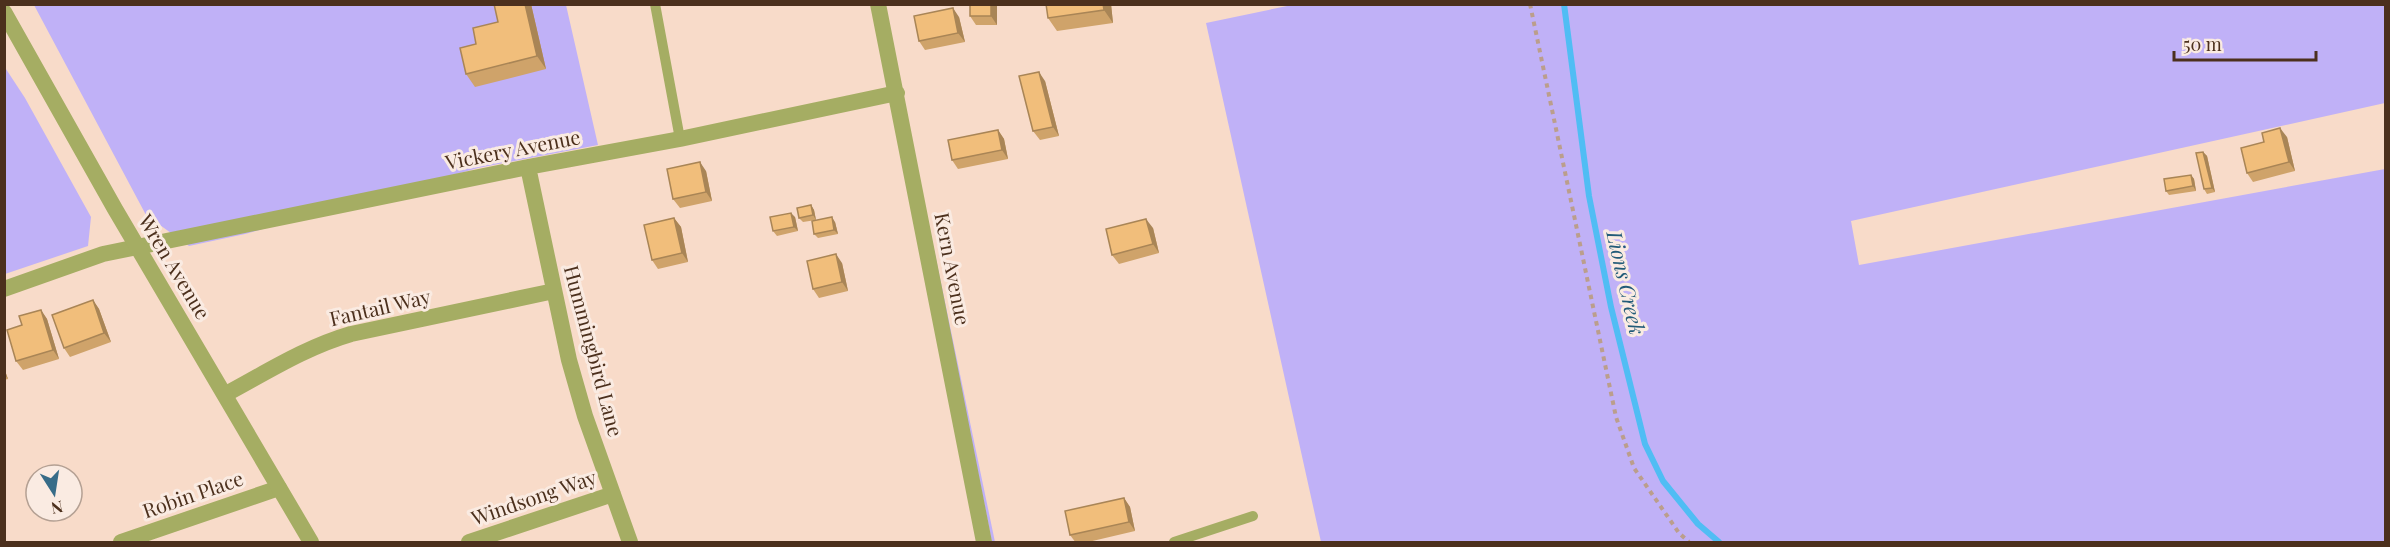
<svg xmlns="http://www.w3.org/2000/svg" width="2390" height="547" viewBox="0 0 2390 547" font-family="'Playfair Display',serif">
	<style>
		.green { fill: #c0b1f7 }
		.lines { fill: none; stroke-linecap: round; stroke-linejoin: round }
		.stream { stroke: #50bdf4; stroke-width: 6 }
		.path { stroke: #bb9e8c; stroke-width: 4; stroke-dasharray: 4.5 4.5; stroke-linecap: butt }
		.service { stroke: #a5ad63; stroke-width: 10 }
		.minor { stroke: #a5ad63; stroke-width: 16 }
		.tertiary { stroke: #a5ad63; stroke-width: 16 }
		.wall { fill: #cfa36a }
		.shaded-wall { fill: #a98556 }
		.building { fill: #f1be7b; stroke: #a98556; stroke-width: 1.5 }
		.labels { text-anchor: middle; stroke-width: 6; stroke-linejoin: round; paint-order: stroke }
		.street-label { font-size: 20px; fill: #4c301d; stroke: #faebe2 }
		.water-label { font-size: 21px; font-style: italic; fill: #225b78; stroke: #faebe2 }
	</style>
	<rect width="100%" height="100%" fill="#f8dbc9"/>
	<path class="green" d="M34,5H566L598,145L478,168L245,234L189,246L146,215Z
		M1292,5H2385V103L1851,221L1859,265L2385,169V542H1321L1206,23Z
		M4,66L25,98L91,217L88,246L5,274Z
		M901,91L995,542H992Z"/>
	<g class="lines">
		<path class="stream" d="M1564,4L1589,196L1611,307L1645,444L1663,481L1698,524L1719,542"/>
		<path class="path" d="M1530,4L1616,417L1634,468L1679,533L1689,542"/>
		<path class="service" d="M655,4L680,139
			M1174,542L1253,516"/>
		<path class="minor" d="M878,4L984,542
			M528,167L569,360L585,416L630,542
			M4,289L103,254L528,167L680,139L897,93
			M226,394C267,372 306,347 351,334L554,291
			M121,542L279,488
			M469,542L613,494"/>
		<path class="tertiary" d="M4,12L115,209L311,542"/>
	</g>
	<path class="wall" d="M531,4L546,69L475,87L466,74L476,44L498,22Z
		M997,4V25H976L970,16Z
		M1111,4L1113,23L1057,31L1048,18Z
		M959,17L965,42L925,50L919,41Z
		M1045,81L1059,136L1040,140L1033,131Z
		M998,130L1004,139L1008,159L958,169L952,160Z
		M2287,137L2295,171L2253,182L2247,173Z
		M2203,152L2207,156L2215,192L2207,194L2204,189Z
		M706,171L712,201L680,208L673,199Z
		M2191,175L2194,179L2196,191L2169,195L2166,191Z
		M811,205L814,210L816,220L803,222L799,218Z
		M795,217L798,231L777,236L773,231Z
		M674,218L681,227L688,262L658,269L652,260Z
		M835,222L838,234L818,238L814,234Z
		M1153,228L1159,253L1119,264L1112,255Z
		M842,263L848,291L819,298L813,289Z
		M93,300L99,309L111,342L70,357L64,348Z
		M41,310L47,319L59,359L23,370L16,361L22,325Z
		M4,368L8,379L4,380Z
		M1124,498L1130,507L1135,531L1084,543H1076L1070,535Z"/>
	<path class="shaded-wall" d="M525,4H531L546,69L537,56Z
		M991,4H997V25L991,16Z
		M1103,4H1111L1113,23L1104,10Z
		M953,8L959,17L965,42L958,33Z
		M1039,72L1045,81L1059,136L1053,127Z
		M2280,128L2287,137L2295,171L2289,162Z
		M998,130L1004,139L1008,159L1002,150Z
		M2203,152L2207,156L2215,192L2212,188Z
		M700,162L706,171L712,201L706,192Z
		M2191,175L2194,179L2196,191L2193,186Z
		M811,205L814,210L816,220L813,215Z
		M791,213L795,217L798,231L794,227Z
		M832,217L835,222L838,234L834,230Z
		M674,218L681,227L688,262L682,253Z
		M1146,219L1153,228L1159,253L1153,244Z
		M836,254L842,263L848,291L842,282Z
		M93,300L99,309L111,342L104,333Z
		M41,310L47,319L59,359L53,350Z
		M4,368L8,379L4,374Z
		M1124,498L1130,507L1135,531L1129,522Z"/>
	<path class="building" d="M494,4H525L537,56L466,74L460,48L476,44L473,28L498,22Z
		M970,4H991V16H970Z
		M1046,4H1103L1104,10L1048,18Z
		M953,8L958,33L919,41L914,16Z
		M1039,72L1053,127L1033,131L1019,76Z
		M2280,128L2289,162L2247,173L2241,148L2264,142L2262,133Z
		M998,130L1002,150L952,160L948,140Z
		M2203,152L2212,188L2204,189L2196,153Z
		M700,162L706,192L673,199L667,169Z
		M2191,175L2193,186L2166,191L2164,179Z
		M811,205L813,215L799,218L797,208Z
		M791,213L794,227L773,231L770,217Z
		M832,217L834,230L814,234L812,221Z
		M674,218L682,253L652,260L644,225Z
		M1146,219L1153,244L1112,255L1106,229Z
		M836,254L842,282L813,289L807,261Z
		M93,300L104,333L64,348L52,315Z
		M41,310L53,350L16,361L7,330L22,325L19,316Z
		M1124,498L1129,522L1070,535L1065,511Z"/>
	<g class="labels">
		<g class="street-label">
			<text transform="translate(513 150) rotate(-11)" y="7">Vickery Avenue</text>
			<text transform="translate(174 267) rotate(59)" y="7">Wren Avenue</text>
			<text transform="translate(952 269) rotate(79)" y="7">Kern Avenue</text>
			<text transform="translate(380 308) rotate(-13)" y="7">Fantail Way</text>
			<text transform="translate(593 351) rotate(75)" y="7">Hummingbird Lane</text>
			<text transform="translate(193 495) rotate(-19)" y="7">Robin Place</text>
			<text transform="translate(534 498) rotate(-19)" y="7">Windsong Way</text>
		</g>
		<g class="water-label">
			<text transform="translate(1625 283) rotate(77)" y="7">Lions Creek</text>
		</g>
	</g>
	<rect width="2390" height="547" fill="none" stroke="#4c301d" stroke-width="12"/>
	<g transform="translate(54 493) rotate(168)"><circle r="28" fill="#faebe2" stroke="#b4a093" stroke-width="1.5"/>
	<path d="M0-4.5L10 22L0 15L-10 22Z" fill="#376c88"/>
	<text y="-9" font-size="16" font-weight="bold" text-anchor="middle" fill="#4c301d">N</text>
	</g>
	<path d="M2174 51v9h142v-9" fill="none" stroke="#4c301d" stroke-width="3"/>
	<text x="2183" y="51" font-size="18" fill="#4c301d" stroke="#faebe2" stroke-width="4.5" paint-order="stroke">50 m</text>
</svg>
